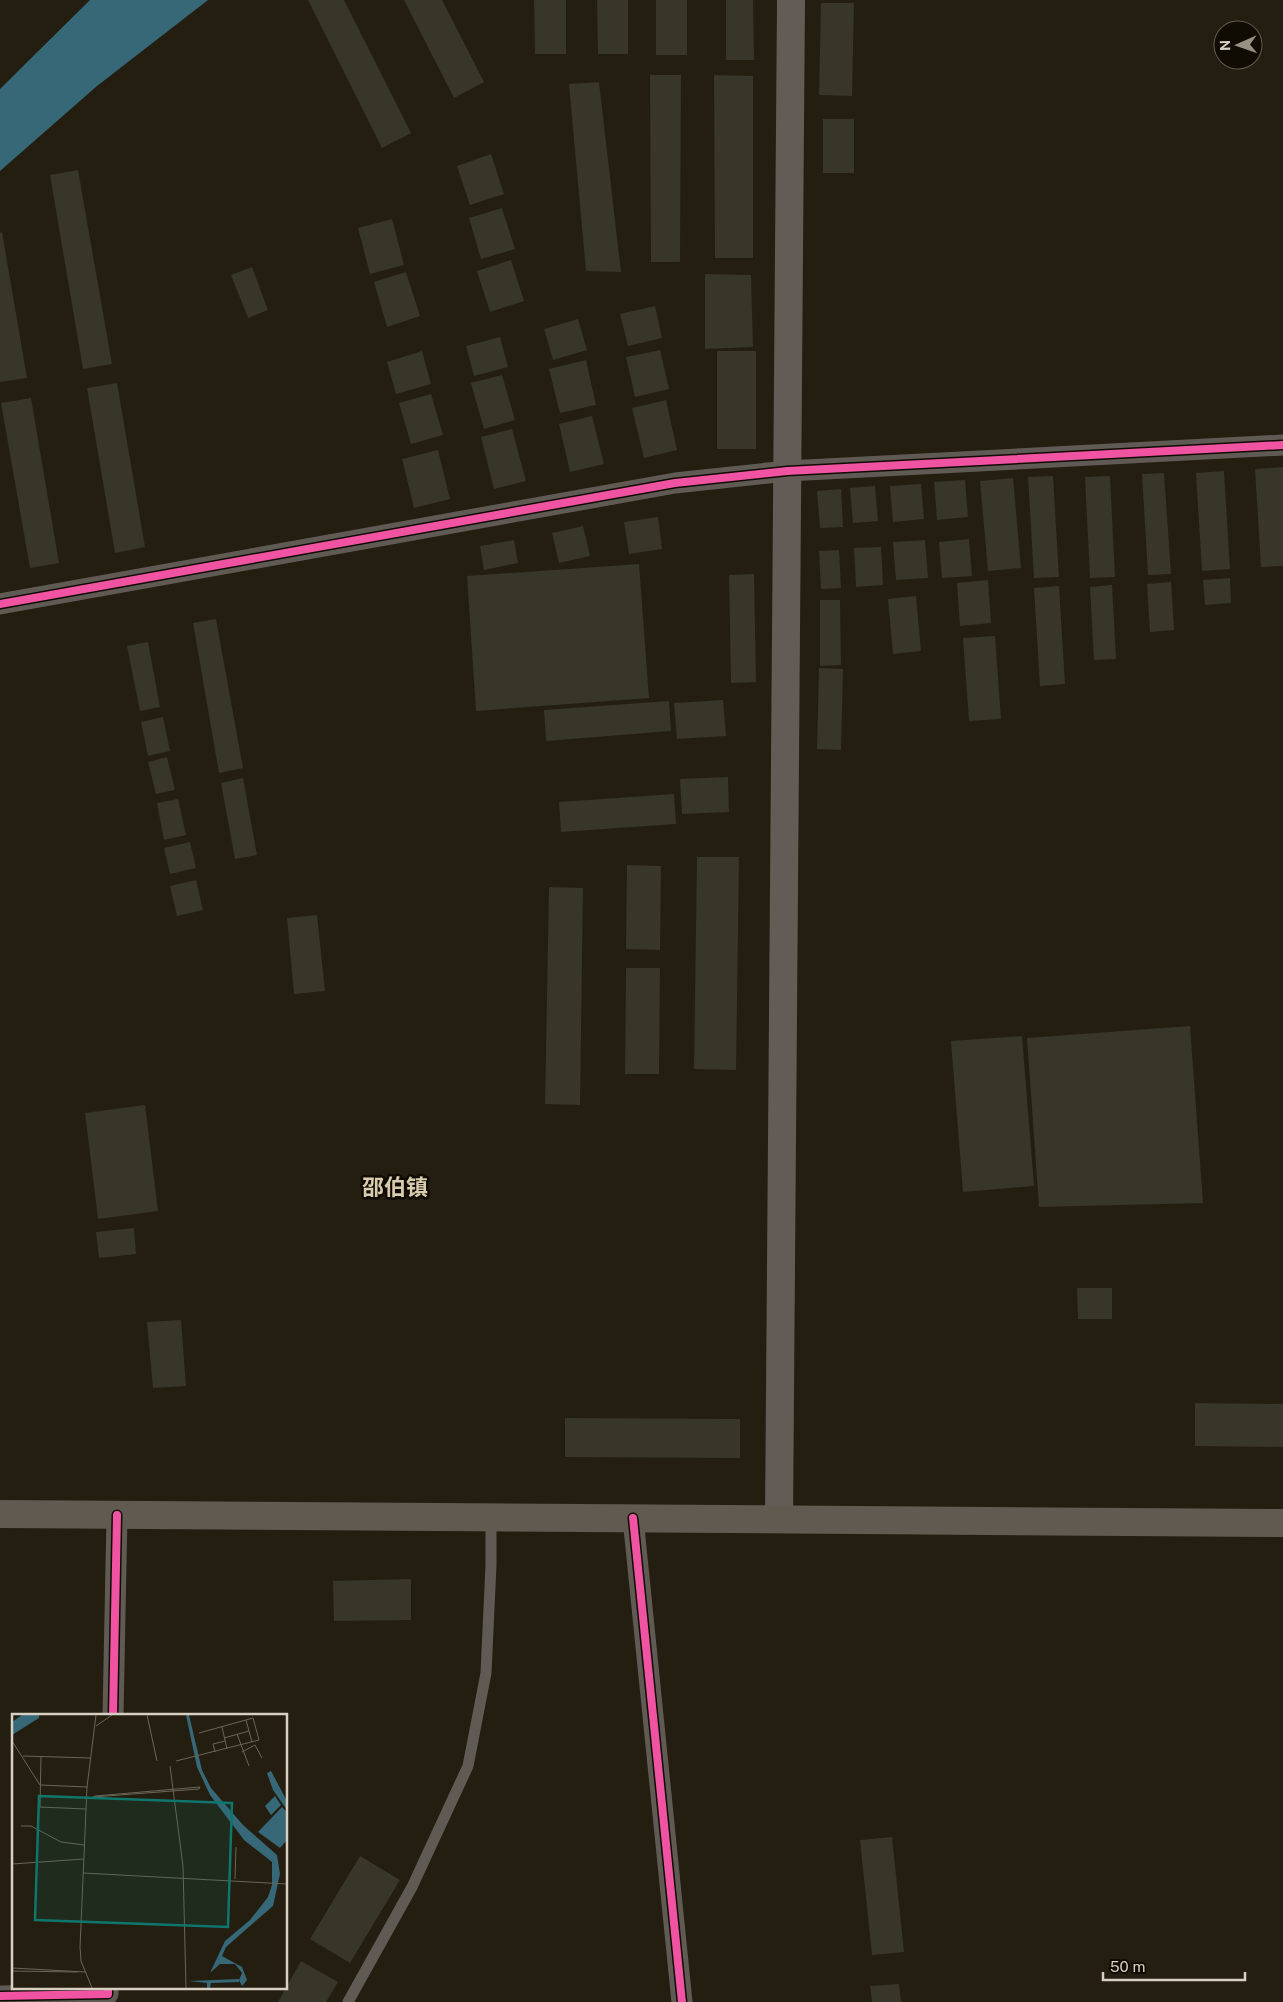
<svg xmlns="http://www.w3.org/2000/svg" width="1283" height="2002" viewBox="0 0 1283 2002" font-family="'Public Sans','Noto Sans SC',sans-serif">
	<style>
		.water { fill: #366878 }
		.building { fill: #383529 }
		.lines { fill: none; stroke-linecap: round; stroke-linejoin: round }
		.service { stroke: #605a55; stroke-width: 11 }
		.minor { stroke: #605a55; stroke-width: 21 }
		.secondary { stroke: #635b55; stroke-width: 28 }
		.primary { stroke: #615a51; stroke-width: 28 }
		.cycleway-casing { stroke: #100b03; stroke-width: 11 }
		.cycleway { stroke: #f153a3; stroke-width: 8 }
		.labels { text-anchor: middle; stroke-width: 5; stroke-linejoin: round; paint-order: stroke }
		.district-label { font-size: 22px; font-weight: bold; fill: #d8cbae; stroke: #100b03 }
		.inset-road { fill: none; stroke: #6b6557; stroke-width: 1 }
		.view { fill: #0f766e; fill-opacity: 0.15; stroke: #0f766e; stroke-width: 2.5 }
		.inset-edge { fill: none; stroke: #d7d0c2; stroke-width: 2.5 }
	</style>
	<rect width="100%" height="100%" fill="#231e10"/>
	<path class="water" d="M90,0H208L97,86L0,171V89Z"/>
	<path class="building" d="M308,0H344L411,133L382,148Z
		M404,0H442L484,82L454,98Z
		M534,0H566V54H535Z
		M597,0H628V54H598Z
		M656,0H687V55H656Z
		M726,0H753L754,60H726Z
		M821,3H854L852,96L819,95Z
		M650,75H681L680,262H651Z
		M714,75L753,76V258H715Z
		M599,82L621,272L586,271L569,84Z
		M823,119H854V173H823Z
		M491,154L504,194L470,205L457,166Z
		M78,170L112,364L83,369L50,175Z
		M502,208L515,249L481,259L469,218Z
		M392,219L404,265L370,274L358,228Z
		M2,232L27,378L0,382V233Z
		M511,260L524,301L490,312L477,271Z
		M252,267L268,310L248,318L231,275Z
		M406,272L420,316L387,327L374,282Z
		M705,274L751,275L753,347L705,349Z
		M655,306L662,338L628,346L620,314Z
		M578,319L587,350L553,360L544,329Z
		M500,337L508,367L474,376L466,346Z
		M660,350L669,389L635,397L626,357Z
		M422,351L431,384L396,394L387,362Z
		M717,351H756V449H717Z
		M586,360L596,405L560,413L549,369Z
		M502,375L515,420L484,429L471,383Z
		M117,383L145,547L115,553L87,388Z
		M431,394L443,435L411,444L399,403Z
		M31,398L59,563L30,568L1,403Z
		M666,400L677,450L644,458L632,408Z
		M592,416L604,464L570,472L559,424Z
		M512,429L526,481L494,489L481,437Z
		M438,450L450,499L414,508L402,459Z
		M1283,467V566L1261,567L1255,469Z
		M1224,471L1230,569L1202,571L1196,473Z
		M1164,473L1171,574L1148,575L1142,474Z
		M1053,476L1059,577L1034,578L1028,477Z
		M1110,476L1115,577L1090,578L1085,477Z
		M1013,478L1021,568L988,571L980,481Z
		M965,480L968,517L937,520L934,482Z
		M921,484L924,519L893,522L890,486Z
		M875,486L878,521L853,523L850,488Z
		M841,489L843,527L820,528L817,491Z
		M658,517L662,549L629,554L624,522Z
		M583,526L590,556L559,563L552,533Z
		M969,539L972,576L942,578L939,542Z
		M514,540L518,563L484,570L480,546Z
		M925,540L928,578L896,580L893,542Z
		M881,547L883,585L856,587L854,548Z
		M839,550L841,588L821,589L819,551Z
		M639,564L649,698L476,711L467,576Z
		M754,574L756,682L731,683L729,575Z
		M1230,578L1231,603L1205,605L1203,580Z
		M988,580L991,623L960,626L957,583Z
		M1171,582L1174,630L1150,632L1147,584Z
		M1112,585L1116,659L1094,660L1090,587Z
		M1059,586L1065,684L1040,686L1034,588Z
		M916,596L921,651L893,654L888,599Z
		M820,600H840L841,665L820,666Z
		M216,619L243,768L219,773L193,623Z
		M995,636L1001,719L969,721L963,638Z
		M148,642L160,707L140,711L127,646Z
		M819,668L843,669L841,750L817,749Z
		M723,700L726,736L677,739L674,703Z
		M669,701L671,731L546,741L544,710Z
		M163,717L170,751L148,756L141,722Z
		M167,757L175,790L156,794L148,762Z
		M728,777L729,812L682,814L680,779Z
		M243,778L257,855L235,859L221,783Z
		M674,794L676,824L561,832L559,802Z
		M178,799L186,835L164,840L157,803Z
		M190,842L196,868L170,874L164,848Z
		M697,857H739L736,1070L694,1069Z
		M627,865L661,866L660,950L626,949Z
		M196,880L203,910L177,916L170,886Z
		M549,887L583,888L580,1105L545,1104Z
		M317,915L325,991L294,994L287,918Z
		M626,968H660L659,1074H625Z
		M1190,1026L1203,1203L1039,1207L1027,1038Z
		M1022,1036L1034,1186L963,1192L951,1041Z
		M145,1105L158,1211L98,1219L85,1113Z
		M134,1228L136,1254L99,1258L96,1232Z
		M1077,1288H1112V1319H1078Z
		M181,1320L186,1386L153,1388L147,1322Z
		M1195,1403L1283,1404V1447L1195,1446Z
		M565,1418L740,1419V1458L565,1457Z
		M411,1579V1620L334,1621L333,1581Z
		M892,1837L904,1952L872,1955L860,1840Z
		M360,1856L400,1880L350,1963L310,1939Z
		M301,1961L338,1982L326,2002H278Z
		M899,1984L901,2002H872L870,1986Z"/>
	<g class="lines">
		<path class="service" d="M348,2002L412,1887L468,1766L486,1673L491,1565V1517"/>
		<path class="minor" d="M0,604L675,483L787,471L1283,445
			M633,1518L682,2002
			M113,1716L117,1515
			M0,1996L108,1994V1988"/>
		<path class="secondary" d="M779,1519L791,0"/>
		<path class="primary" d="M0,1514L1283,1523"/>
		<g class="cycleway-casing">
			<path id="cycleway" d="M0,604L675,483L787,471L1283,445
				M633,1518L682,2002
				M113,1716L117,1515
				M0,1996L108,1994V1988"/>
		</g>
		<use href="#cycleway" class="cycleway"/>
	</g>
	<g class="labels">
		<g class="district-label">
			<text x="395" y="1195">邵伯镇</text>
		</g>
	</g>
	<g transform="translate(12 1714)">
		<rect width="275" height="275" fill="#231e10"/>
		<path d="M10,1H27V4L0,21V8ZM174,1H177L190,56L199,74L231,111L265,141L268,160L261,192L214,233L210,242L230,253L235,266L230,272L227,266L230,259L223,250H208L198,259L213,227L238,206L256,183L260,171V148L232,126L198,81L185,53ZM259,57L275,87V96L261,76L255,59ZM263,82L269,91L259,101L253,92ZM270,93L275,98V126L268,134L246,118ZM227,265V268L199,269L198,274H195V269L177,267Z" fill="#366878"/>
		<path class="inset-road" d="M135,1L145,47M234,6L240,28M84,12L100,1M210,13L215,35M225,20L237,52M212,24L237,17M0,27L28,71L75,73M203,38L201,30L213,27M230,38L243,31L250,44M11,42L79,44M29,42L28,93L74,95M164,47L247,26L241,4L187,19M158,52L171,152L174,274M188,73L187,75L81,83L83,82ZM9,112H19L49,128L72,131M0,150L72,145M71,159L275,170M223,165L224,133M0,254L73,258M0,257L65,258M80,274L69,247L68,233L75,73L84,1"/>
		<path class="view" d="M27,82L220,89L216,213L23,206Z"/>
		<rect width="275" height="275" class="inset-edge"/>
	</g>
	<g transform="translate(1238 45) rotate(268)"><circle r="24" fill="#100b03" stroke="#605a4f"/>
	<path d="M0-4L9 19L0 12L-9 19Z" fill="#989284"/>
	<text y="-8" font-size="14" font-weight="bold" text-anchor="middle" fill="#d7d0c2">N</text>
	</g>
	<path d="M1103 1972v8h142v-8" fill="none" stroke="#d7d0c2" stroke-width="2.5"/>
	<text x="1110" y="1972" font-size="15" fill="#d7d0c2" stroke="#100b03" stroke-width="4" paint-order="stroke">50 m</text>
</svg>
